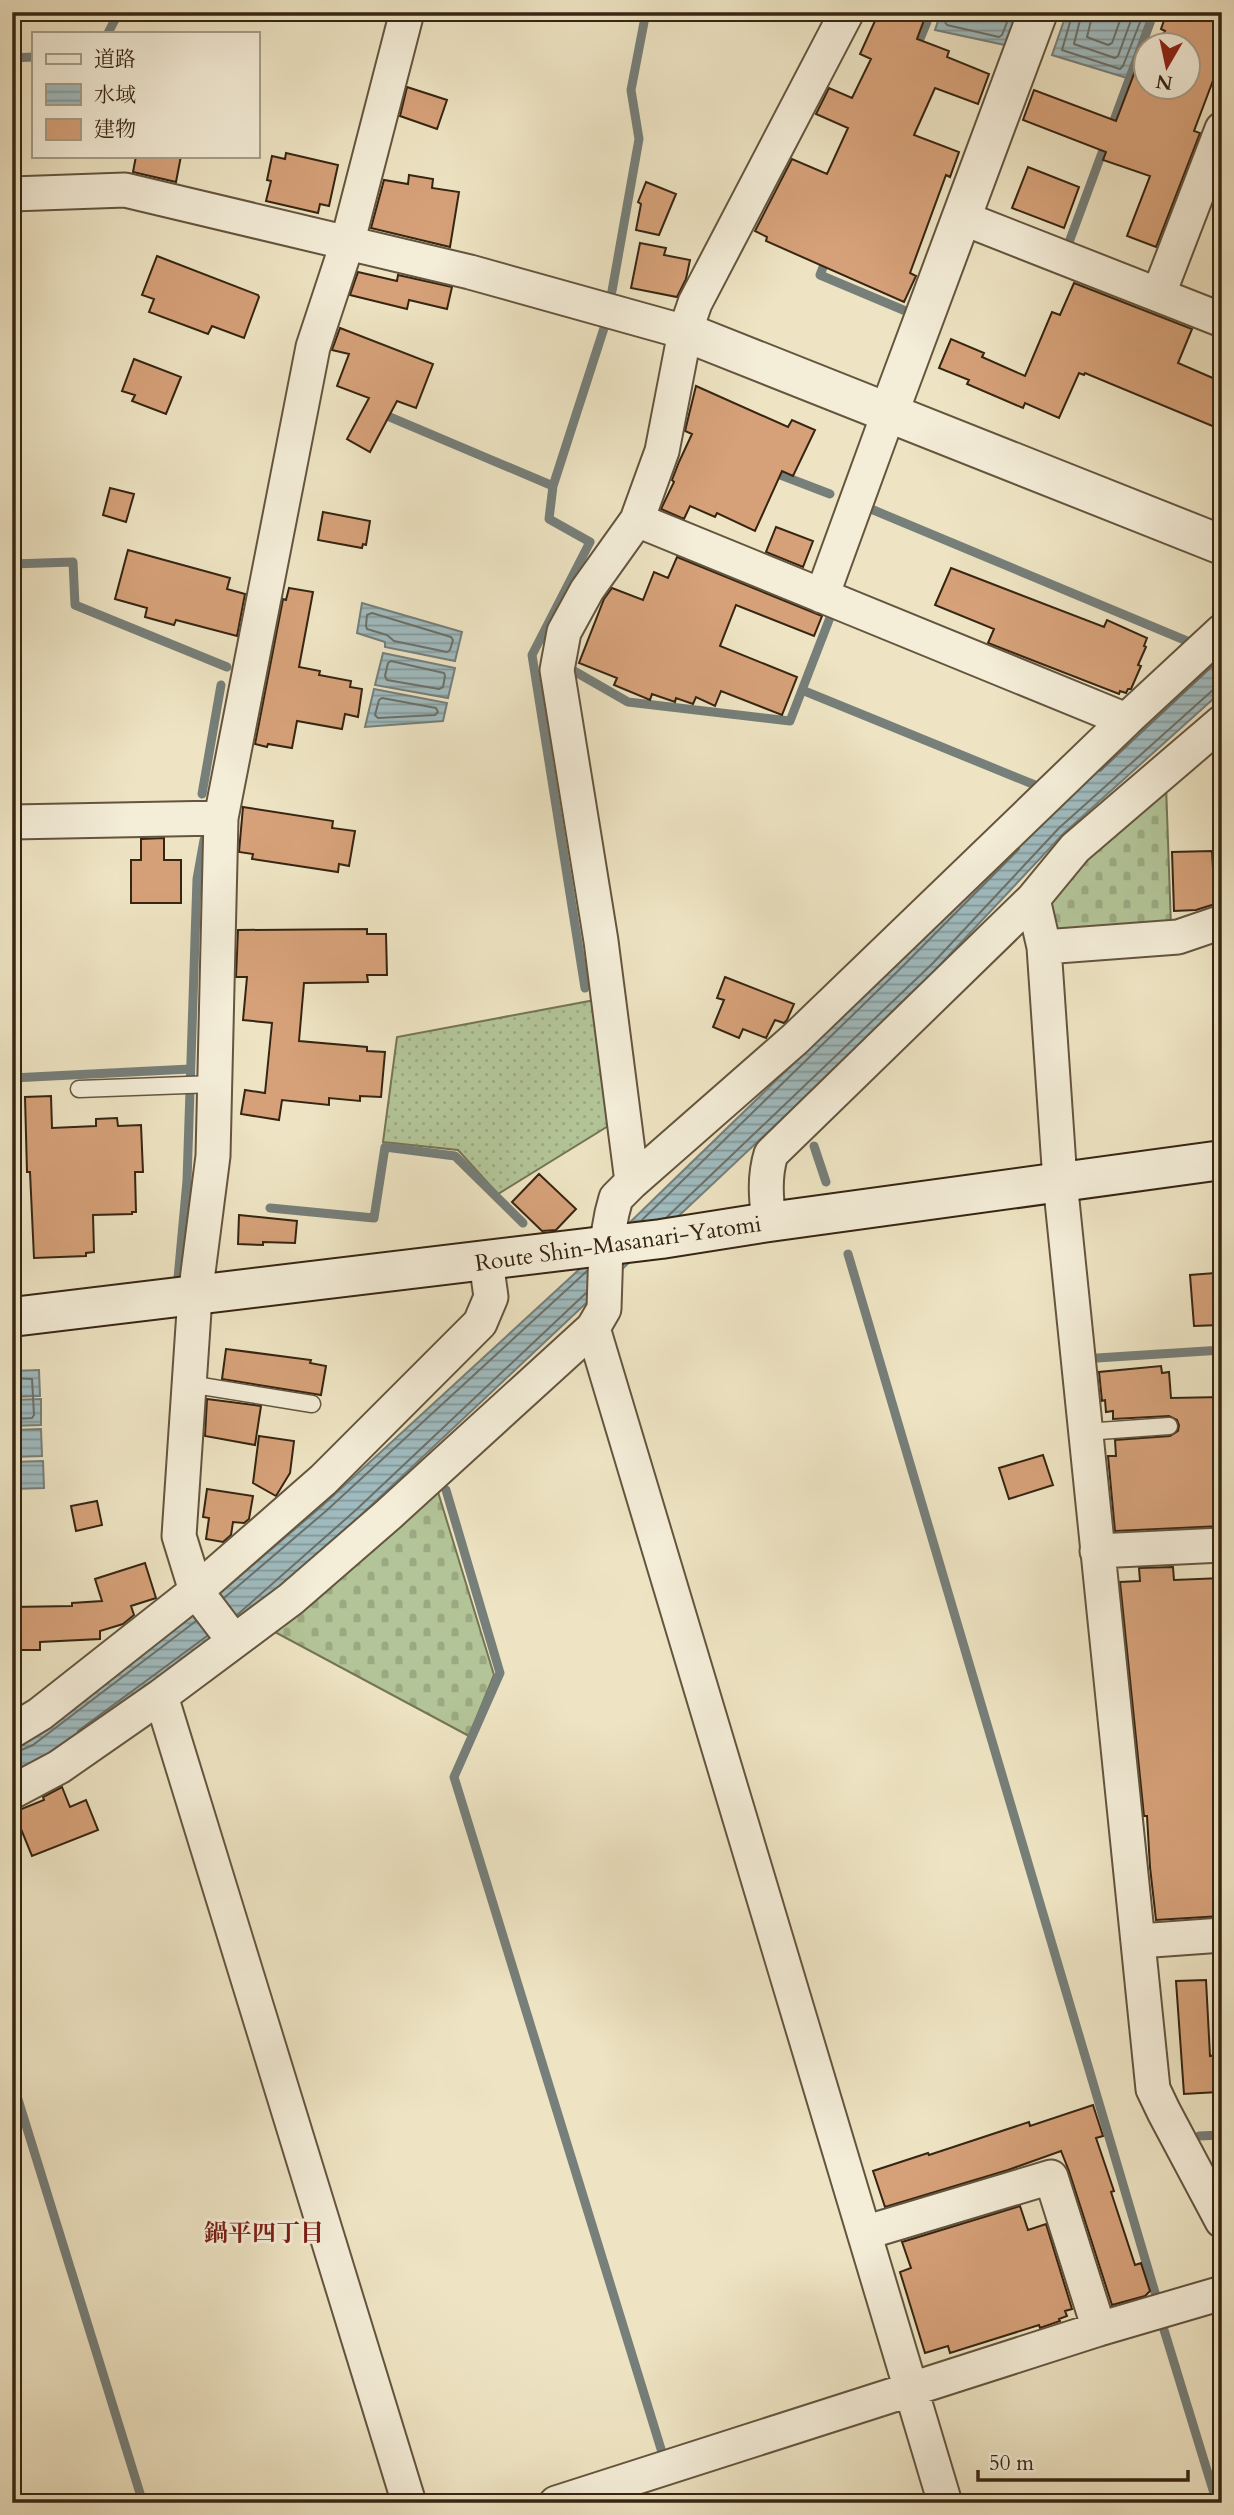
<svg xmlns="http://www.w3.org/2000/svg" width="1234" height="2515" viewBox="0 0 1234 2515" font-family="Cardo,'Noto Serif JP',serif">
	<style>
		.grass { fill: url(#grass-dots); stroke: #747555; stroke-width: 2 }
		.cemetery { fill: url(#cemetery-stones); stroke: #747555; stroke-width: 2 }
		.water { fill: url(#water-rules); stroke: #767f7a; stroke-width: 2 }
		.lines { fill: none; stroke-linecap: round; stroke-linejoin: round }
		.shore { stroke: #6b7068; stroke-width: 2 }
		.stream { stroke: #767f7a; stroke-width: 9 }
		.building { fill: #d6a179; stroke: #362512; stroke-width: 2 }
		.service-casing { stroke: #64553e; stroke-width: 19 }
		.minor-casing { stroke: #64553e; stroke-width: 37 }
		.tertiary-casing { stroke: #64553e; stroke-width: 42 }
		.secondary-casing { stroke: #362512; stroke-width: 42 }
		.service { stroke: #f4edd8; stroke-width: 16 }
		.minor { stroke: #f4edd8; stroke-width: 33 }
		.tertiary { stroke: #f4edd8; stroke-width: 38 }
		.secondary { stroke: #f4edd8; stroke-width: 38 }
		.labels { text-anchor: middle; stroke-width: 6; stroke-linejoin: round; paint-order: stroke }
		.street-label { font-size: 23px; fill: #362512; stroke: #f4edd8 }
		.neighbourhood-label { font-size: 24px; font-weight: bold; fill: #7a1f14; stroke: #f4edd8 }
	</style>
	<defs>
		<pattern id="grass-dots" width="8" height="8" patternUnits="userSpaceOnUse" patternTransform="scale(1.75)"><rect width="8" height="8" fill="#b3c598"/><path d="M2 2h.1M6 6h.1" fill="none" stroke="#9ba982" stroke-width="1.8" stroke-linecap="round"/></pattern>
		<pattern id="cemetery-stones" width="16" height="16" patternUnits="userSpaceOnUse" patternTransform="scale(1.75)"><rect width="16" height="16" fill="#b3c598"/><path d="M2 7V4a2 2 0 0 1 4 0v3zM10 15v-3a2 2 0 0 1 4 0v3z" fill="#9ba982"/></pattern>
		<pattern id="water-rules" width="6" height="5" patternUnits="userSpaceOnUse" patternTransform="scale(1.75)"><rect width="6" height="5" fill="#a0bbbf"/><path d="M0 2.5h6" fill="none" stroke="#83989a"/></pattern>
	</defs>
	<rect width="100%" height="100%" fill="#eee4c3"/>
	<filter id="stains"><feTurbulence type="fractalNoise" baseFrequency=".00286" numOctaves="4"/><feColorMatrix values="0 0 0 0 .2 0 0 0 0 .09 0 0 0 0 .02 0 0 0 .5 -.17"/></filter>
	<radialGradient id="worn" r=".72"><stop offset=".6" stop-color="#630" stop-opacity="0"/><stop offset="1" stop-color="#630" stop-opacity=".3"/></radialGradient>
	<path class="grass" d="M595,1000L613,1123L498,1194L458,1150L383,1142L397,1037Z"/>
	<path class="cemetery" d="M1166,785L1171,926L1051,932L1048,899L1101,836Z
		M438,1492L494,1675L469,1736L273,1631Z"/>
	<path class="water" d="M941,12H1018L1005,45L935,30Z
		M1067,12H1151L1127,78L1052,55Z
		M362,603L462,632L455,661L385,647V642L357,633Z
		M1222,648V691L1064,833L938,967L787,1114L362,1514L241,1621L68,1748L12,1779V1748L28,1739L200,1610L322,1506L622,1230Z
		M383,653L455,668L448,698L375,685Z
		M374,689L447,703L443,721L365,727Z
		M39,1370L40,1396L12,1397V1371Z
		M41,1399V1425L12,1426V1400Z
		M41,1429L42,1456L12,1457V1430Z
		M43,1461L44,1488L12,1489V1462Z"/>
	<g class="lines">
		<path class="shore" d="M947,12L945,22L947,25L999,37L1002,35L1011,12
			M1073,12L1062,50L1120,69L1123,66L1144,12
			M1082,12L1074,44L1115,58L1118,56L1134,12
			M1093,12L1087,37L1108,45L1112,43L1123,12
			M372,613L451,637L453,640L450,650L447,652L394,641L387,635L367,629L366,626L367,615Z
			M391,661L444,673L445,676L443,687L439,689L387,680L385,676L388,663Z
			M382,698L436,708L438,712L435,715L378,718L375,715L379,700Z
			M1100,771L1222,657
			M667,1217L933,963L1059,828L1214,689L1222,687
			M642,1220L901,968L1019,849
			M12,1378L32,1379L34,1415L32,1418L12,1419
			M224,1598L326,1511L587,1271
			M237,1615L357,1509L586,1293
			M78,1731L207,1636
			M12,1754L33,1745L196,1621"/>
		<path class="stream" d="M108,33L119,12
			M915,51L931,12
			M12,58L33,57
			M1216,204L1222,206
			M1068,245L1154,12
			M827,257L820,275L908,312
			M612,291L639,139L631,90L646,12
			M378,412L553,486L605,325
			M770,471L830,494
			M553,486L549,519L590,542L532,655L585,988
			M871,509L1187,641
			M12,564L73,562L75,605L227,667
			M567,667L628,702L790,721L831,615
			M802,690L1035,785
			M202,794L221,685
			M12,1078L190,1069
			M814,1146L826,1182
			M270,1208L374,1218L385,1147L455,1156L523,1223
			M848,1254L1156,2296
			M178,1278L187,1181L197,879L204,840
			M1097,1358L1222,1350
			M446,1490L500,1673L454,1777L661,2449
			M1203,1741L1222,1740
			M12,2080L143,2503
			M1199,2136L1222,2135
			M1161,2320L1217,2503"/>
	</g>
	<path class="building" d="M879,12H927L917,39L949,51L947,57L989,74L978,104L935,88L914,135L959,152L950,177L946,175L910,273L916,276L904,302L766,241L767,237L755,231L792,159L827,174L848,128L816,114L829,88L852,98L871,59L860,54Z
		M1167,12H1219L1216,23L1222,25V81L1214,78L1194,131L1200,133L1156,247L1127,236L1150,176L1103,160L1106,152L1023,120L1034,90L1116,121L1145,45L1146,46V88H1188V44L1163,34L1165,31L1161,29Z
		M407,87L447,100L437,129L400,116Z
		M286,153L338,165L329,206L320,204L318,213L266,201L271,181L267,180L272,156L285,159Z
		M136,156H181L176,182L133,172Z
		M1028,167L1079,187L1064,228L1012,208Z
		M409,175L433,179L432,188L459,192L450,247L371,228L384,180L408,184Z
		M646,182L676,194L659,235L636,230L641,204L638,202Z
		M640,243L666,248L664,255L690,260L686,279L677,297L631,288Z
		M157,256L258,295L259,297L244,338L212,326L208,334L149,312L154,299L142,295Z
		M358,272L397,281L398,275L452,287L447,309L409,300L407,309L350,295Z
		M1074,283L1192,329L1178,363L1222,382V430L1085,373L1084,375L1079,373L1059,418L1025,403L1023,408L967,384L969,380L939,368L951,339L984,353L982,357L1025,376L1052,312L1060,315Z
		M340,328L433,364L416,408L397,401L370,452L347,439L369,398L337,386L349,354L332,350Z
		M134,359L181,377L166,414L132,401L135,395L122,391Z
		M696,386L788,427L792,420L815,430L793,476L782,471L755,531L717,513L715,517L690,506L684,519L661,509L674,482L672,480L679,462L692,434L685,431Z
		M110,488L134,494L126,522L103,515Z
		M323,512L370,521L366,545L363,544L362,548L318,540Z
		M776,527L813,541L803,567L766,552Z
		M128,550L230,578L227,589L245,594L237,636L176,620L174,625L145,617L147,608L115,599Z
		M677,557L822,616L814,636L736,605L720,646L797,677L782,715L721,691L715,706L696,697L693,704L676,698L675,702L652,694L650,700L614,685L617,678L579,663L604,599L612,588L643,600L654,572L668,578Z
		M951,568L1104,627L1107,620L1147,638L1144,646L1146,647L1138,665L1141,666L1131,689H1128L1126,693L1120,691L1119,694L988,643L994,629L935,605Z
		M289,588L313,592L299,667L320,671L319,675L351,681L350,687L362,689L358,717L345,714L342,729L297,721L292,748L268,744L267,747L255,744L283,599L286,600Z
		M243,807L333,821L332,828L355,831L349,866L339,864L338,872L252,859L253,854L239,852Z
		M164,838V860H181V903H131V860H141V839Z
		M1212,851L1215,904L1196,910L1174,911L1172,852Z
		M367,929V934H386L387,975H367L368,982L304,983L299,1041L367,1047V1051L385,1052L381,1097L360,1096V1101L329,1098V1105L282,1100L279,1120L241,1114L245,1090L265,1093L272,1023L243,1020L247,977H236L238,930Z
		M725,977L794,1004L787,1020L784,1023L775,1020L766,1038L743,1029L739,1038L713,1027L724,1000L717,998Z
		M51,1096L52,1128L96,1126V1119L117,1118L118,1126L141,1125L143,1172H135L136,1212H132V1214L93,1215L94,1252L86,1253V1256L34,1258L30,1172H27L25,1097Z
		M539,1174L576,1209L556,1230L542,1231L512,1202Z
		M239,1215L297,1221L295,1243L263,1242V1245L238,1244Z
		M1215,1273L1219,1325L1194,1326L1190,1275Z
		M226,1349L311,1360L310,1363L326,1366L321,1395L222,1379Z
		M1161,1366L1162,1373L1169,1372L1171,1398L1222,1397V1526L1115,1531L1108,1456H1116L1115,1440L1170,1436L1178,1431L1179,1425L1177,1420L1169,1416L1113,1419V1411L1106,1412L1105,1400L1102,1401L1099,1372Z
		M207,1399L261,1406L255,1445L205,1436Z
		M259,1436L294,1441L290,1473L276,1496L253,1483Z
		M1043,1455L1053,1485L1009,1499L999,1468Z
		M207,1489L253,1496L249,1519L244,1523L233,1522L231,1535L223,1542L206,1539L209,1518L203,1517Z
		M97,1501L102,1525L76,1531L71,1506Z
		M145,1563L156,1598L131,1606L134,1615L123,1624L100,1631V1639L40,1642V1650H12V1607L72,1606V1603L102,1601L95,1579Z
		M1173,1567L1174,1580L1222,1578V1733H1213L1222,1916L1156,1920L1150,1867L1147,1816H1144L1120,1582L1140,1581L1139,1568Z
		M62,1787L70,1807L86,1800L98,1830L32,1856L14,1812L44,1800L43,1797Z
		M1206,1980L1210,2056L1216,2055L1218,2092L1184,2094L1176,1981Z
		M1093,2105L1103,2136L1096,2138L1114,2191L1111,2192L1135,2265L1141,2263L1150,2291L1145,2296L1112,2305L1069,2171L1061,2151L1008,2170L885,2207L873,2171L928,2153L929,2155L1029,2122L1030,2126Z
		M1020,2206L1028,2230L1046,2224L1072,2309L1065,2311L1067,2316L1059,2319L1060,2321L1040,2328L1039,2325L950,2353L948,2346L925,2353L900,2272L911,2268L902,2242Z"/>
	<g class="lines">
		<g class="service-casing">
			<path id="service" d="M79,1089L214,1084
				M189,1384L312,1404
				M1085,1432L1169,1426"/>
		</g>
		<g class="minor-casing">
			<path id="minor" d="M847,12L695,303L685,332L662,451L637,520L1126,720L1222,631
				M12,194L125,190L470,272L685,332
				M960,217L1222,320
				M1159,293L1222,129
				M822,596L889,412
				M12,822L221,818
				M1033,899L1044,947L1060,1181L1153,2089L1164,2112L1222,2221
				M1044,947L1178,937L1222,922
				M632,1182L601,941L557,670L564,632L587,590L637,520
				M769,1222C766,1198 764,1177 771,1154L1033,899L1075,848L1222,722
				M593,1328L945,2503
				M1097,1551L1222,1545
				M234,1641L196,1591L179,1536L195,1296L213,1156L221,818L313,347L347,244L407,12
				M161,1696L409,2503
				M12,1731L40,1714L196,1591L323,1480L480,1323L491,1297L486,1261
				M12,1792L59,1767L161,1696L291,1599L389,1514L593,1328L604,1309L606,1246L612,1213L616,1198L632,1182L795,1039L1126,720
				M1139,1941L1222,1935
				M864,2233L1051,2177L1099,2329
				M556,2503L1099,2329L1222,2293"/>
		</g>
		<g class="tertiary-casing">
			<path id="tertiary" d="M685,332L1222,545
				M889,412L1038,12"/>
		</g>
		<g class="secondary-casing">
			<path id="secondary" d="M12,1317L661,1239L769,1222L1222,1160"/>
		</g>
		<use href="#service" class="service"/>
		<use href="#minor" class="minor"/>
		<use href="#tertiary" class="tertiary"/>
		<use href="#secondary" class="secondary"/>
	</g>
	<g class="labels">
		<g class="street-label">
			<text transform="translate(618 1243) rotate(-8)" y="8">Route Shin-Masanari-Yatomi</text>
		</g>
		<g class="neighbourhood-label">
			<text x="264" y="2241">鍋平四丁目</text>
		</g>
	</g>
	<rect width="1234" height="2515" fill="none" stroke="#eee4c3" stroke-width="42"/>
	<rect x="14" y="14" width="1206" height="2487" fill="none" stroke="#362512" stroke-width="3.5"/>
	<rect x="21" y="21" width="1192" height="2473" fill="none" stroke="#362512" stroke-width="2"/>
	<rect x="32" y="32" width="228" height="126" fill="#f4edd8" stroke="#a89d89" stroke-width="2"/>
	<rect x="46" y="54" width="35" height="10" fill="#f4edd8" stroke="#a89d89" stroke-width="2"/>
	<text x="94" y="66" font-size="21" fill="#362512">道路</text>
	<rect x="46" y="84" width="35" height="21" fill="url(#water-rules)" stroke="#a89d89" stroke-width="2"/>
	<text x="94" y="102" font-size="21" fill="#362512">水域</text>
	<rect x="46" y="119" width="35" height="21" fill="#d6a179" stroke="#a89d89" stroke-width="2"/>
	<text x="94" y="136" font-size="21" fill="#362512">建物</text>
	<g transform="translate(1167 66) rotate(189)"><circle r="33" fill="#f4edd8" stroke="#a89d89" stroke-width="2"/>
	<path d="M0-5L12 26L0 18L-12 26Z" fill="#8f2418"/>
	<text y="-10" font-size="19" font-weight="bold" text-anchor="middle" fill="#362512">N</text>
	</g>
	<path d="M978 2470v10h210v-10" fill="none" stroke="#362512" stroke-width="3.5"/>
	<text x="989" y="2470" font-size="21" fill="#362512" stroke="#f4edd8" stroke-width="5" paint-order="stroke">50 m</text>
	<rect width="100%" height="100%" filter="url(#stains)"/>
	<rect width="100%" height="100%" fill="url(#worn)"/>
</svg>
